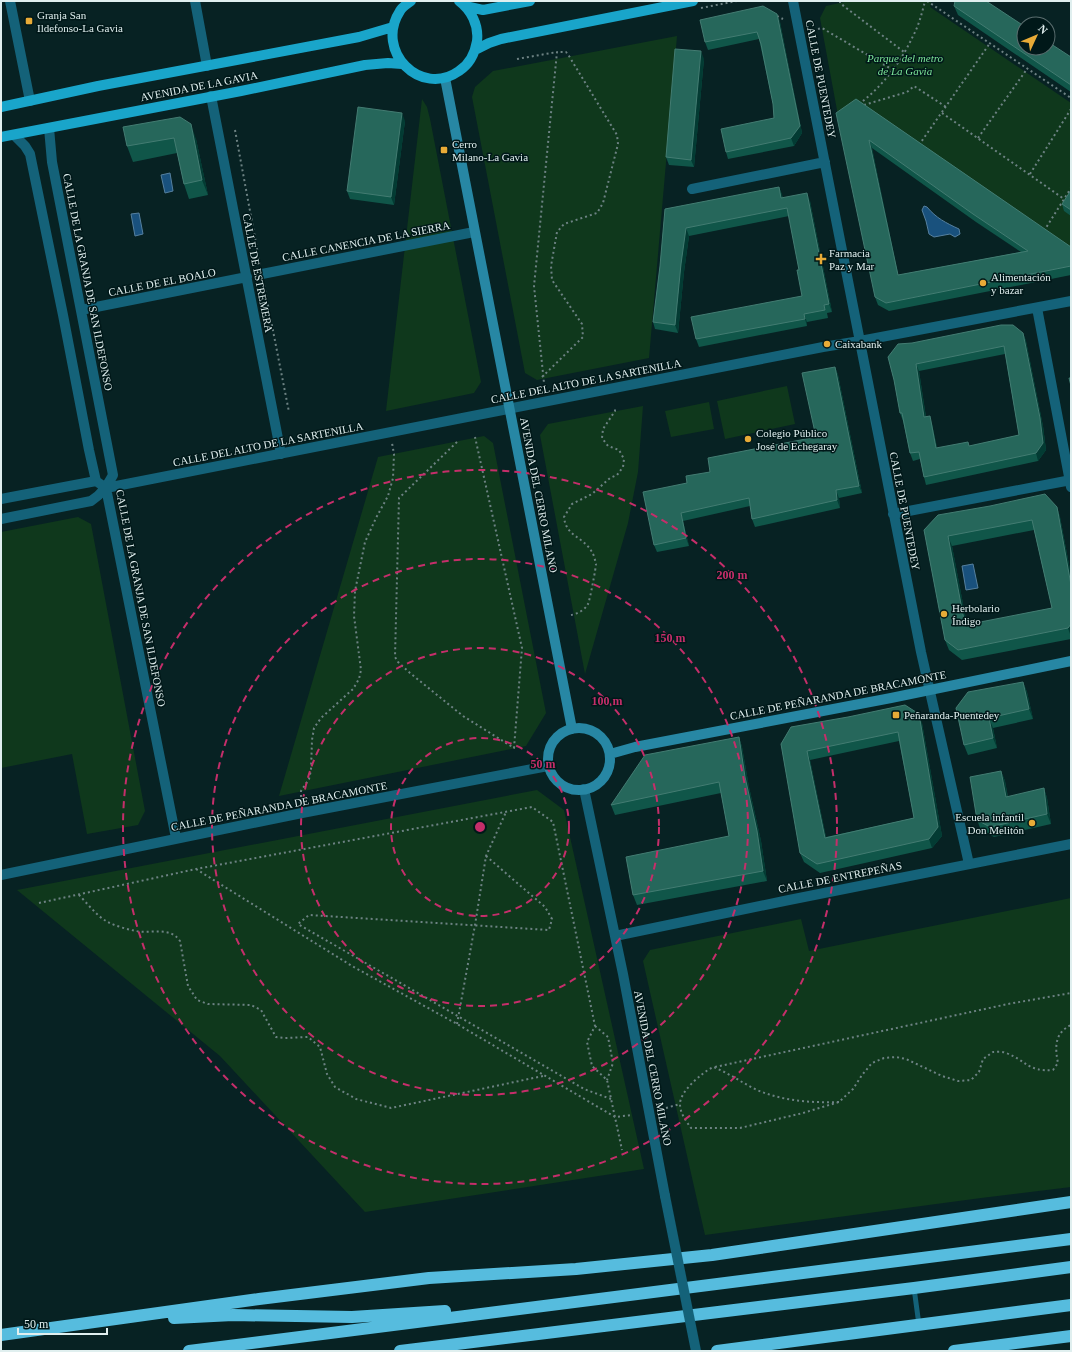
<svg xmlns="http://www.w3.org/2000/svg" width="1072" height="1352" viewBox="0 0 1072 1352" font-family="Georgia,serif">
	<style>
		.green { fill: #0f381c }
		.water { fill: #19517d; stroke: #55809f }
		.lines { fill: none; stroke-linecap: round; stroke-linejoin: round }
		.path { stroke: #6d8283; stroke-width: 2; stroke-dasharray: 2 3; stroke-linecap: butt }
		.lane { stroke: #146279; stroke-width: 5 }
		.street { stroke: #146279; stroke-width: 10 }
		.secondary { stroke: #2787a4; stroke-width: 10 }
		.primary { stroke: #19a5ca; stroke-width: 10 }
		.highway { stroke: #56bcde; stroke-width: 12 }
		.street-bridge { stroke: #146279; stroke-width: 10 }
		.wall { fill: #105649; fill-rule: evenodd }
		.shaded-wall { fill: #033b33 }
		.building { fill: #26675b; stroke: #437c72; fill-rule: evenodd }
		.ring { fill: none; stroke: #c52e6a; stroke-width: 2; stroke-dasharray: 7 5 }
		.poi-dot { fill: #e8ab37; stroke: #001819; stroke-width: 1.5 }
		.labels { text-anchor: middle; stroke-width: 3; stroke-linejoin: round; paint-order: stroke }
		.poi-label { font-size: 11px; fill: #e0efef; stroke: #001819; text-anchor: start }
		.park-label { font-size: 11px; font-style: italic; fill: #7de699; stroke: #001819 }
		.street-label { font-size: 11px; fill: #e0efef; stroke: #001819 }
		.centre { fill: #c52e6a; stroke: #001819; stroke-width: 2 }
		.ring-label { font-size: 12px; text-anchor: middle; font-weight: bold; fill: #c52e6a; stroke: #001819; stroke-width: 3; stroke-linejoin: round; paint-order: stroke }
	</style>
	<rect width="100%" height="100%" fill="#072223"/>
	<path class="green" d="M849,1H931L930,7L1071,103V252L839,121L820,18L826,6Z
		M677,36L649,358L537,380L525,373L472,97L475,87L493,71Z
		M422,99L427,107L430,119L481,382L474,393L386,411Z
		M787,386L795,424L725,439L717,401Z
		M709,402L714,429L671,437L665,411Z
		M643,406L638,472L628,523L585,674L540,435L548,424Z
		M484,436L493,443L546,713L526,746L279,796L378,457Z
		M78,517L91,524L145,811L138,825L87,834L72,754L1,768V532Z
		M537,790L564,810L644,1169L365,1212L220,1056L17,890Z
		M1071,898V1187L981,1198L705,1235L643,961L650,950L801,919L809,951Z"/>
	<path class="water" d="M170,173L173,191L165,193L161,175Z
		M924,206L927,207C936,218 946,223 959,229L960,234L955,237L950,234L934,237L929,234L926,221L922,210Z
		M139,213L143,234L135,236L131,214Z
		M973,564L978,588L966,590L962,566Z"/>
	<g class="lines">
		<path class="path" d="M840,1V3L845,7L904,52
			M927,1L1071,98
			M701,8L737,1
			M777,16L783,19
			M818,29L822,28L893,70
			M517,59L557,52L534,286L544,383
			M859,104C882,87 901,62 913,36C919,25 922,13 925,1
			M864,105L907,92L914,86L946,107
			M942,113L1064,199
			M235,130L260,265
			M978,138L1027,69
			M919,145L990,43
			M1030,174L1071,109
			M1044,231L1071,188
			M264,285L289,412
			M542,377L583,337L582,324L552,280L551,266L557,232L564,224L597,213L603,203L618,144L617,135L569,56L566,52H557
			M457,442L399,498L395,657L398,662L410,673L463,716L514,748L522,648L475,437
			M571,615C577,614 585,610 588,604C590,600 596,567 596,564C595,560 594,555 592,552C583,536 566,537 564,517L572,504L592,494L610,478L617,475L623,467L624,459L619,450L608,446L602,438L603,429L615,411V409
			M301,802V791L309,779L311,770L312,740L314,728L321,718L353,689L359,679L361,670L354,616L355,591L365,542L376,518L388,496L393,478L394,454L392,443
			M486,856L545,907L552,919L549,930L309,915L298,924L584,1089L611,1099
			M196,869L352,966L457,1024L615,1117L632,1115
			M79,895C86,902 97,916 106,921C115,926 126,929 136,931C151,934 170,926 180,941L188,986L197,1000L208,1004L251,1005L261,1010L276,1037L285,1038L308,1037L320,1047L327,1074L335,1087L356,1099L391,1108L543,1076
			M39,903L196,869L532,807L553,822L595,1026L587,1042L592,1066L607,1080L622,1150
			M457,1024L475,925L486,856L506,812
			M595,1026L608,1037L613,1063L607,1080
			M715,1067L1008,1004L1071,993
			M839,1102C811,1103 783,1101 757,1090C742,1083 729,1073 713,1067C702,1073 680,1091 680,1104C680,1113 686,1121 691,1128H740L803,1113L839,1102L853,1089L862,1075L872,1063L884,1058L896,1057L906,1059L942,1076L958,1081L971,1080L979,1072L983,1059L993,1052C997,1052 1002,1051 1006,1053C1026,1060 1027,1072 1053,1070L1058,1063C1055,1048 1054,1033 1071,1025
			M666,1108L680,1104"/>
		<path class="lane" d="M914,1288L919,1325"/>
		<path class="street" d="M10,1L30,101
			M195,1L207,66
			M793,1L921,652L969,864
			M211,96L281,454
			M14,135L25,146L30,154L63,315L89,450L96,481
			M692,189L825,162
			M262,274L474,232
			M1037,308L1071,487
			M81,310L247,277
			M106,488L176,838
			M1,499L96,481L106,488L823,347L860,341L1071,301
			M893,514L1071,480
			M1,519L91,501C102,494 107,486 113,475L52,162L49,128
			M584,789L623,974L665,1196
			M1,875L302,813L548,766
			M615,936L789,900L1071,844"/>
		<path class="secondary" d="M445,78L572,729
			M548 759a31 31 0 1 1 62 0a31 31 0 1 1-62 0Z
			M610,754L635,747L891,698L1071,661"/>
		<path class="primary" d="M411,1C407,4 402,7 400,11C374,51 421,98 459,71C470,64 475,53 477,41C479,25 471,10 459,1
			M465,6L483,10L530,1
			M475,50L489,43L501,39L693,1
			M1,107L98,86L359,37L393,27
			M1,137L241,91L365,65L388,63L402,64"/>
		<path class="highway" d="M174,1318L233,1315L352,1317L445,1311
			M1,1335L259,1299L429,1278L576,1269L712,1255L1071,1202
			M189,1351L1071,1239
			M400,1351L914,1288L1071,1267
			M717,1351L1071,1305
			M954,1351L1071,1336"/>
		<path class="street-bridge" d="M665,1196L696,1351"/>
	</g>
	<path class="wall" d="M954,6L1071,57V92L958,15Z
		M777,14L780,22L802,133L794,146L728,159L726,152L774,118L773,104L759,39L708,50L705,42Z
		M704,59L694,167L669,165L666,157Z
		M856,99L1071,247V275L889,311L878,305L875,297ZM872,148L976,222L1021,252L898,275Z
		M180,117L196,139L208,195L189,199L184,184L177,153L133,162L127,146Z
		M405,121L394,205L350,199L347,191Z
		M779,187L783,198L810,201L832,312L827,313L828,318L807,322V326L699,347L696,339L802,296L799,270L789,216L689,236L684,272L678,333L655,329L653,322L660,266L665,209Z
		M1071,190V216L1064,211L1062,204Z
		M1023,333L1026,341L1043,426L1046,450L1038,461L926,485L924,477L920,459L913,461L910,453L903,421L900,413L894,380L888,357ZM1005,354L1019,435L970,446L937,448L932,424L926,417L919,371Z
		M835,367L838,375L862,493L839,498L840,508L755,527L752,519L750,506L683,521L689,546L657,552L654,545L687,483L710,472L816,437Z
		M1057,507L1060,517L1071,575V639L962,660L949,650L945,640L924,530ZM1034,530L1052,608L967,625L952,546Z
		M1023,682L1027,692L1033,719L993,728L997,748L968,755L964,745Z
		M922,723L942,836L932,848L820,873L804,862L800,853L781,744ZM899,741L914,818L826,837L810,760Z
		M739,737L742,747L749,787L761,841L767,881L637,905L633,895L729,836L721,793L615,815L611,805Z
		M1001,771L1005,781L1008,797L1044,788L1047,798L1051,824L994,837L981,830L977,820Z"/>
	<path class="shaded-wall" d="M777,14L780,22L802,133L794,146L791,138Z
		M701,51L704,59L694,167L691,160Z
		M402,113L405,121L394,205L391,197Z
		M191,124L196,139L208,195L202,180Z
		M869,140L872,148L900,283L898,275L894,262Z
		M779,187L782,194L784,206L781,198Z
		M807,193L810,201L832,312L829,304Z
		M686,228L689,236L684,272L678,333L675,325L681,264Z
		M804,314L807,322V326L805,319Z
		M1023,333L1026,341L1043,426L1046,450L1038,461L1036,453Z
		M916,364L919,371L927,425L924,417Z
		M835,367L838,375L862,493L859,486Z
		M930,416L932,424L939,456L936,448Z
		M836,490L839,498L840,508L837,500Z
		M1057,507L1060,517L1071,575V585Z
		M681,513L683,521L689,546L686,538Z
		M948,536L952,546L969,635L965,625Z
		M1071,624V637L1068,628Z
		M1023,682L1027,692L1033,719L1029,709Z
		M919,714L922,723L942,836L932,848L929,839Z
		M989,718L993,728L997,748L993,738Z
		M739,737L742,747L749,787L761,841L767,881L763,871L745,777Z
		M807,751L810,760L828,847L825,838Z
		M1001,771L1005,781L1009,807L1006,797Z
		M1044,788L1047,798L1051,824L1047,814Z"/>
	<path class="building" d="M955,1H986L1024,26V48H1048V42L1071,57V85L954,6Z
		M763,6L777,14L800,126L791,138L726,152L721,129L774,118L773,104L761,44L757,32L705,42L700,20Z
		M675,49L701,51L691,160L666,157Z
		M856,99L1071,247V266L886,303L875,297L836,113ZM869,140L973,214L1028,251L898,275Z
		M358,107L402,113L391,197L347,191Z
		M180,117L191,124L202,180L184,184L174,138L127,146L123,127Z
		M779,187L781,198L807,193L829,304L824,305L825,310L804,314L805,319L696,339L691,317L802,296L797,270H799L787,208L686,228L681,264L675,325L653,322L660,266L665,209Z
		M1071,190V210L1062,204Z
		M1001,325H1013L1023,333L1040,418L1043,443L1036,453L924,477L919,452L910,453L902,413H900L894,380L888,357L898,344L912,343ZM1004,346L1019,435L969,446L968,442L936,448L930,416L924,417L916,364Z
		M835,367L859,486L836,490L837,500L752,519L749,498L681,513L686,538L654,545L643,492L687,483L686,476L710,472L708,458L816,437L802,373Z
		M1069,378H1071V386Z
		M1045,494L1057,507L1071,585V624L1068,628L958,650L945,640L924,530L938,515L990,506ZM1032,520L1052,608L965,625L948,536Z
		M1023,682L1029,709L989,718L993,738L964,745L956,708L968,692Z
		M905,705L919,714L938,827L929,839L817,864L800,853L781,744L791,727L848,717ZM898,732L914,818L825,838L807,751Z
		M739,737L745,777L757,831L763,871L633,895L626,857L729,836L719,782L611,805L645,755Z
		M1001,771L1006,797L1044,788L1047,814L990,827L977,820L970,777Z"/>
	<g class="ring">
		<circle cx="480" cy="827" r="89"/>
		<circle cx="480" cy="827" r="179"/>
		<circle cx="480" cy="827" r="268"/>
		<circle cx="480" cy="827" r="357"/>
	</g>
	<g class="poi-dot">
		<rect x="25" y="17" width="8" height="8" rx="2"/>
		<rect x="440" y="146" width="8" height="8" rx="2"/>
		<path d="M819 253h4v4h4v4h-4v4h-4v-4h-4v-4h4z"/>
		<circle cx="983" cy="283" r="4"/>
		<circle cx="827" cy="344" r="4"/>
		<circle cx="748" cy="439" r="4"/>
		<circle cx="944" cy="614" r="4"/>
		<rect x="892" y="711" width="8" height="8" rx="2"/>
		<circle cx="1032" cy="823" r="4"/>
	</g>
	<g class="labels">
		<g class="poi-label">
			<text x="37" y="19">Granja San<tspan x="37" dy="13">Ildefonso-La Gavia</tspan></text>
			<text x="452" y="148">Cerro<tspan x="452" dy="13">Milano-La Gavia</tspan></text>
			<text x="829" y="257">Farmacia<tspan x="829" dy="13">Paz y Mar</tspan></text>
			<text x="991" y="281">Alimentación<tspan x="991" dy="13">y bazar</tspan></text>
			<text x="835" y="348">Caixabank</text>
			<text x="756" y="437">Colegio Público<tspan x="756" dy="13">José de Echegaray</tspan></text>
			<text x="952" y="612">Herbolario<tspan x="952" dy="13">Índigo</tspan></text>
			<text x="904" y="719">Peñaranda-Puentedey</text>
			<text x="1024" y="821" text-anchor="end">Escuela infantil<tspan x="1024" dy="13">Don Melitón</tspan></text>
		</g>
		<g class="park-label">
			<text x="905" y="62">Parque del metro<tspan x="905" dy="13">de La Gavia</tspan></text>
		</g>
		<g class="street-label">
			<text transform="translate(821 79) rotate(79)" y="4">CALLE DE PUENTEDEY</text>
			<text transform="translate(199 86) rotate(-11)" y="4">AVENIDA DE LA GAVIA</text>
			<text transform="translate(366 241) rotate(-11)" y="4">CALLE CANENCIA DE LA SIERRA</text>
			<text transform="translate(258 273) rotate(79)" y="4">CALLE DE ESTREMERA</text>
			<text transform="translate(88 282) rotate(79)" y="4">CALLE DE LA GRANJA DE SAN ILDEFONSO</text>
			<text transform="translate(162 282) rotate(-11)" y="4">CALLE DE EL BOALO</text>
			<text transform="translate(586 381) rotate(-11)" y="4">CALLE DEL ALTO DE LA SARTENILLA</text>
			<text transform="translate(268 444) rotate(-11)" y="4">CALLE DEL ALTO DE LA SARTENILLA</text>
			<text transform="translate(539 495) rotate(79)" y="4">AVENIDA DEL CERRO MILANO</text>
			<text transform="translate(905 511) rotate(79)" y="4">CALLE DE PUENTEDEY</text>
			<text transform="translate(141 598) rotate(79)" y="4">CALLE DE LA GRANJA DE SAN ILDEFONSO</text>
			<text transform="translate(838 695) rotate(-11)" y="4">CALLE DE PEÑARANDA DE BRACAMONTE</text>
			<text transform="translate(279 806) rotate(-11)" y="4">CALLE DE PEÑARANDA DE BRACAMONTE</text>
			<text transform="translate(840 877) rotate(-11)" y="4">CALLE DE ENTREPEÑAS</text>
			<text transform="translate(653 1068) rotate(79)" y="4">AVENIDA DEL CERRO MILANO</text>
		</g>
	</g>
	<circle cx="480" cy="827" r="6" class="centre"/>
	<g class="ring-label">
		<text x="732" y="579">200 m</text>
		<text x="670" y="642">150 m</text>
		<text x="607" y="705">100 m</text>
		<text x="543" y="768">50 m</text>
	</g>
	<rect width="1072" height="1352" fill="none" stroke="#e0efef" stroke-width="4"/>
	<g transform="translate(1036 36) rotate(46)"><circle r="19" fill="#001819" stroke="#5a6e6f"/>
	<path d="M0-3L7 15L0 10L-7 15Z" fill="#e8ab37"/>
	<text y="-6" font-size="11" font-weight="bold" text-anchor="middle" fill="#e0efef">N</text>
	</g>
	<path d="M18 1328v6h89v-6" fill="none" stroke="#e0efef" stroke-width="2"/>
	<text x="24" y="1328" font-size="12" fill="#e0efef" stroke="#001819" stroke-width="3" paint-order="stroke">50 m</text>
</svg>
